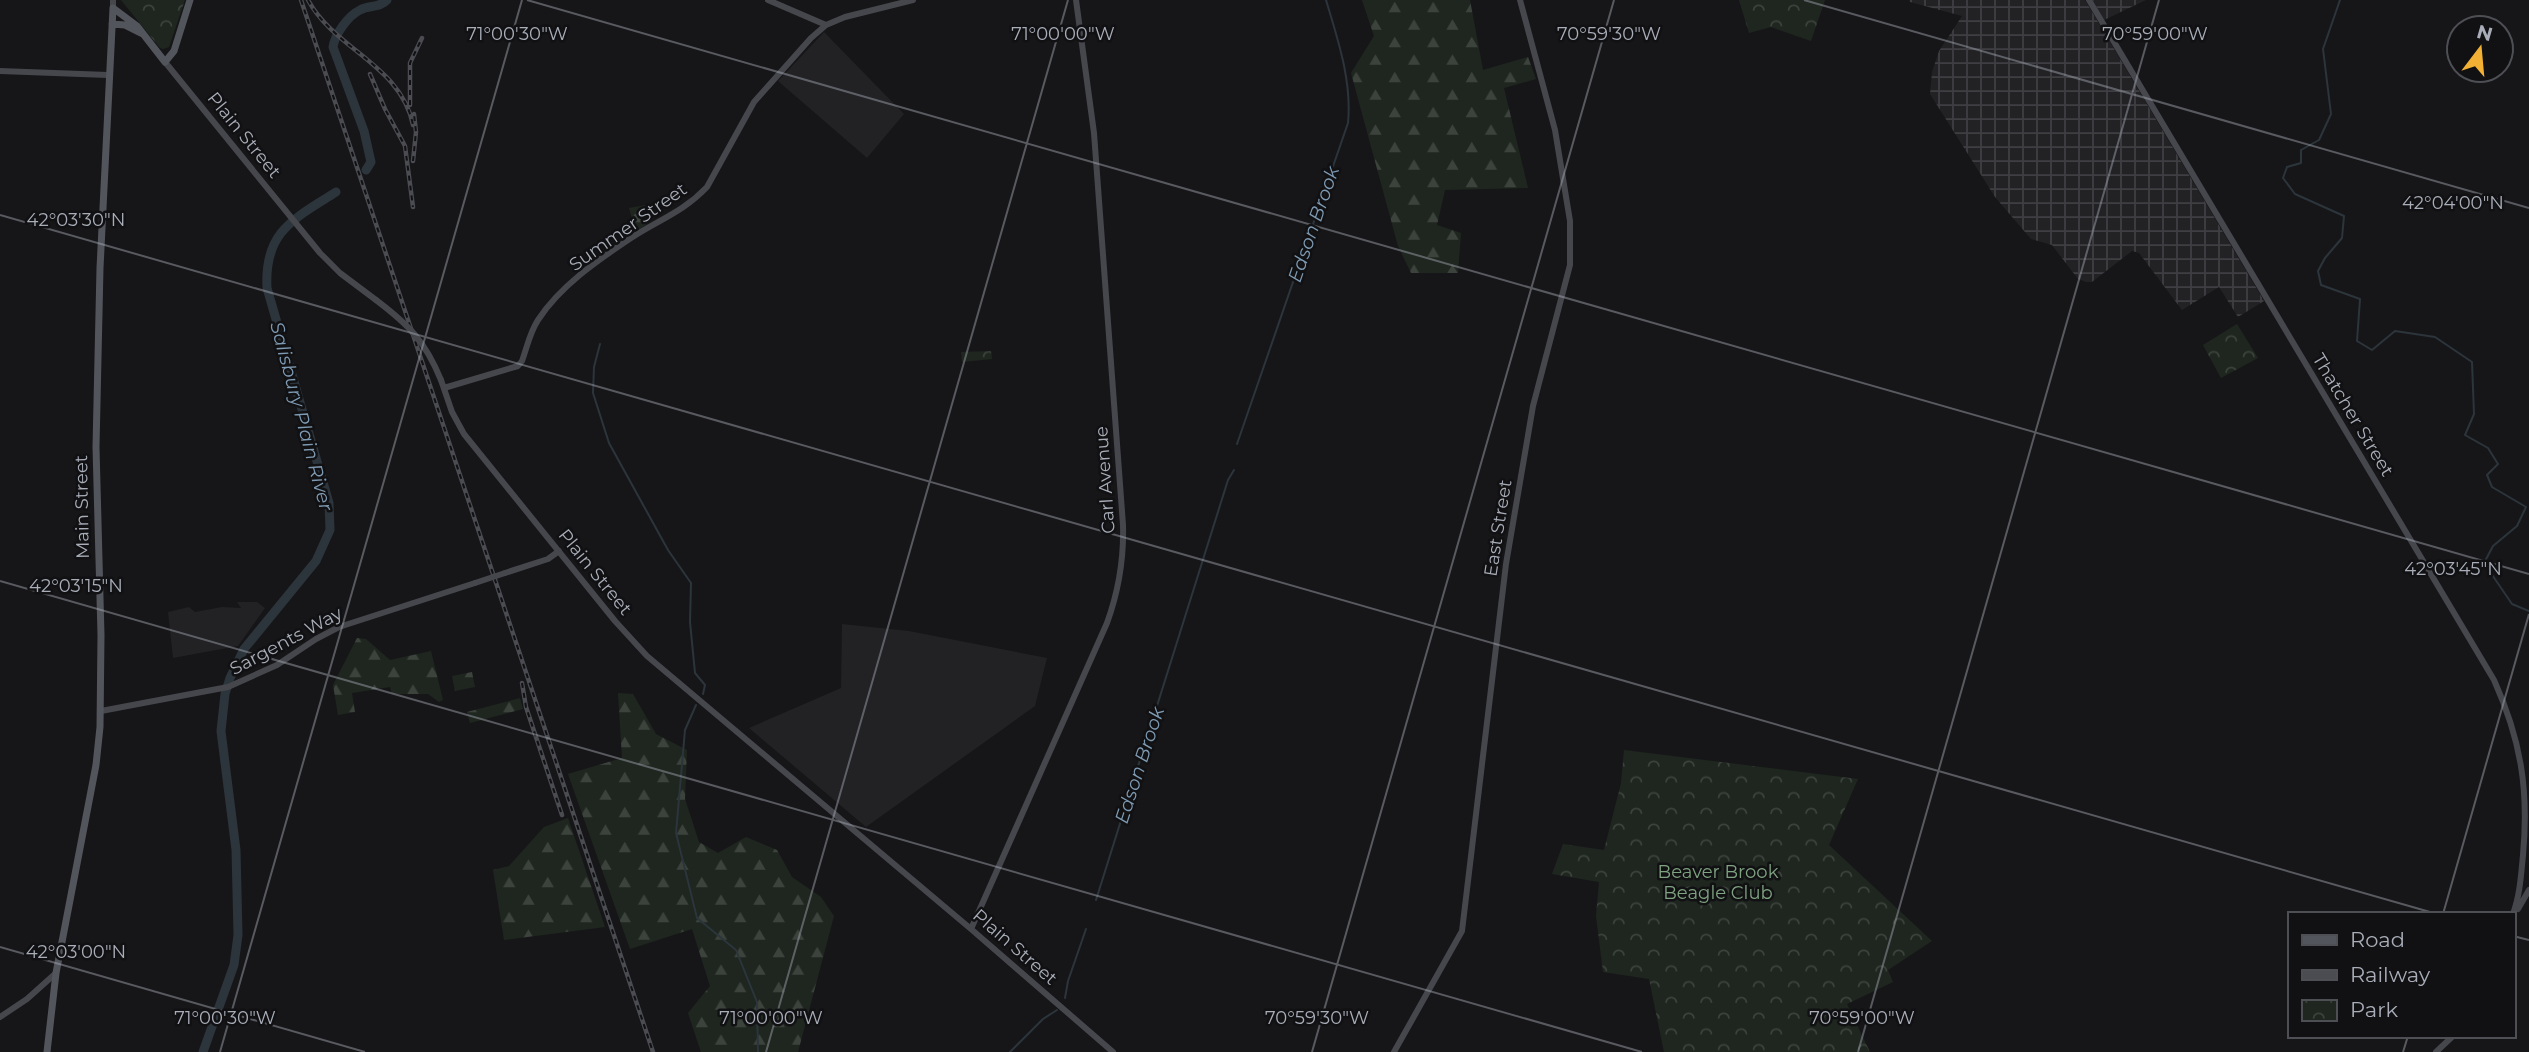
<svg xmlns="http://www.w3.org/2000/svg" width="2529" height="1052" viewBox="0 0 2529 1052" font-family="Montserrat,sans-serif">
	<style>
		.built { fill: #222225 }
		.industrial { fill: url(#industrial-grid) }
		.forest { fill: url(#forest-firs) }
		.cemetery { fill: url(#cemetery-stones) }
		.park { fill: url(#park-crowns) }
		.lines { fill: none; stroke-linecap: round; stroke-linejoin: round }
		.stream { stroke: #2c353c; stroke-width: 2 }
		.river { stroke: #2c353c; stroke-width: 9 }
		.secondary { stroke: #45474d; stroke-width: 6 }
		.primary { stroke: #53555c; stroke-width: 7 }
		.rail-casing { stroke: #4a4c52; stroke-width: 4.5 }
		.rail { stroke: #111113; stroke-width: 2; stroke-dasharray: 5; stroke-linecap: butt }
		.secondary-bridge { stroke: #45474d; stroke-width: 6 }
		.ticks { fill: none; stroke: #a8adb8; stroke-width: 2; stroke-opacity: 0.45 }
		.labels { text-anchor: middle; stroke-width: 5; stroke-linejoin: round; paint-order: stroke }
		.street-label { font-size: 18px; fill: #a8adb8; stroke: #111113 }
		.park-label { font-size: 18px; fill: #7fa381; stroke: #111113 }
		.water-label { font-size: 19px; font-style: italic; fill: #7f9bb3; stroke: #111113 }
		.ticks-label { font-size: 18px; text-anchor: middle; fill: #a8adb8; stroke: #111113; stroke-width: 5; stroke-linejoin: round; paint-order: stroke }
	</style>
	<defs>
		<pattern id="industrial-grid" width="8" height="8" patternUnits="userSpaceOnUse" patternTransform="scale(1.75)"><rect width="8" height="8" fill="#222225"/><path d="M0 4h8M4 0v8" fill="none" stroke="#3f3f43"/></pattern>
		<pattern id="forest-firs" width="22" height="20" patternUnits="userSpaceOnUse" patternTransform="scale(1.75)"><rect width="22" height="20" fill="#1e261f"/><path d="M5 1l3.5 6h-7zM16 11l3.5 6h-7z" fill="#3c433d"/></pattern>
		<pattern id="cemetery-stones" width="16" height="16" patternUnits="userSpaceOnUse" patternTransform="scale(1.75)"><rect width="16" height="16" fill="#1e261f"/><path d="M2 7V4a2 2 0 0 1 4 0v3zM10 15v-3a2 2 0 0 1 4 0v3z" fill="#3c433d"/></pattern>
		<pattern id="park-crowns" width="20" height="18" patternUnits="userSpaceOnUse" patternTransform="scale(1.75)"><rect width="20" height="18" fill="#1e261f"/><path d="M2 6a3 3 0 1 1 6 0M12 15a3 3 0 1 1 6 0" fill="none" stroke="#3c433d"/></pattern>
	</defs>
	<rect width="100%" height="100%" fill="#161618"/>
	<path class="built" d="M824,32L904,114L867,158L778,81Z
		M237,602H257L265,608L238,646L173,658L168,612L189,607L195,612L222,607L241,608Z
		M842,624L909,631L1047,658L1035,706L866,827L749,728L841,688Z"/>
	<path class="industrial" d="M1909,0H2085L2264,301L2238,317L2219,287L2182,310L2139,253L2132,251L2092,282H2086L2078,279L2052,245L2031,239L1995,197L1930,94L1932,72L1939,51L1962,16L1910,2Z
		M2093,0H2146L2104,20Z"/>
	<path class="forest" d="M1362,0H1470L1483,70L1528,57L1536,79L1504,88L1528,188L1445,190L1437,225L1461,233L1458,273H1411L1398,246L1351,73L1374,36Z
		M357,638L366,639L390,660L431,651L443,700L439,702L428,694H392L390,687L352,693L355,712L338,715L333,685Z
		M472,672L475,687L455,691L452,676Z
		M618,693L633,694L656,734L687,750L685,799L699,842L718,853L746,837L777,850L792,877L821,897L834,916L798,1052H701L688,1013L710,986L692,929L630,949L568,774L622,758Z
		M520,698L523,709L470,723L467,712Z
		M568,818L605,927L504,940L493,870L509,866L544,827Z"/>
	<path class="cemetery" d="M652,204V221L636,231L629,208Z"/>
	<path class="park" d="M121,0H185L169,47L163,49L160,48Z
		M1739,0H1825L1811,41L1771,27L1749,33Z
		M2237,324L2258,358L2221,378L2203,345Z
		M991,351L992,359L962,362L961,352Z
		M1624,750L1858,779L1829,845L1932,941L1888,970L1893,982L1847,1004L1870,1052H1664L1649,979L1603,972L1596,916L1599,882L1552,874L1563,844L1604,850L1621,783Z"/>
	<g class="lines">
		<path class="stream" d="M2340,0L2323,49L2331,114L2319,140L2301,150V163L2287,167L2283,178L2295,194L2344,216L2342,238L2325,258L2318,271L2321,285L2360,299L2357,341L2372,350L2395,331L2435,337L2472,362L2474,414L2465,435L2488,448L2498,464L2487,475L2492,487L2526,507L2517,526L2493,546L2484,563L2512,604L2529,611
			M600,344L594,367L593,393L609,443L668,550L691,583L690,622L695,673L705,685L703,694
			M1237,444L1348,123C1352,81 1338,40 1326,0
			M696,705L685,730L676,833L697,918L736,950L757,1002L758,1052
			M1096,900L1228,480L1234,470
			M1065,998L1068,981L1086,929
			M1010,1052L1043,1019L1057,1010"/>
		<path class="river" d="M366,170L371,162L364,131L333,47C335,34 348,16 360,10C369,5 380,8 387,0
			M203,1052L234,965L238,935L236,850L221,731L225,694L230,678L244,649L316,561L330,530L329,503L267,288C264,231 294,219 336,192"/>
		<path class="secondary" d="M768,0L826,25
			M2089,0L2494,680C2521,740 2529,790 2523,855C2521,875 2520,895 2513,914
			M113,8V0
			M165,62L320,253L340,273L376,300
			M0,71L108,75
			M441,380L452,412L464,434L615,621L647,656L971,929L1113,1052
			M444,388L518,366L522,361C527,347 530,332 538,320C560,286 598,260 631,238C660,219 682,213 707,187L754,102L811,38L826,25L845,17L913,0
			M505,573L548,559L559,551
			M101,711L228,687L277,665L316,639L339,627L475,583
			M2518,909L2529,890
			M971,929L1107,623C1119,590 1124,560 1123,525L1094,133L1076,0
			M0,1017L27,999L56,973
			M1394,1052L1462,931L1506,564L1533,406L1570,265V221L1555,130L1520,0
			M2436,1052L2453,1036"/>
		<path class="primary" d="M112,24L125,25L141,33
			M47,1052L56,973L96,765L100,727L101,635L96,447L100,268L113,8L137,26L165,62L174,51L190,0"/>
		<g class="rail-casing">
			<path id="rail" d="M301,0L653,1052
				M308,0C335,50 401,65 413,125
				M370,74L385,109L405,146L413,207
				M410,105V63L422,38
				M413,161L416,132L414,114
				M522,683L526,707L562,815"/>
		</g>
		<use href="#rail" class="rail"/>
		<path class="secondary-bridge" d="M376,300C409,325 425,341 441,380
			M475,583L505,573"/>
	</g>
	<path class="ticks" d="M527,0L2529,574M1804,0L2529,208M0,215L2437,914M0,581L1642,1052M2443,914L2529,614M2513,936L2529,940M0,947L365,1052M220,1052L522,0M766,1052L1068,0M1312,1052L1614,0M1858,1052L2159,0M2403,1052L2408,1036"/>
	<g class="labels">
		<g class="street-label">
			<text transform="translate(244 135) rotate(51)" y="6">Plain Street</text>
			<text transform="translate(628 227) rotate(-35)" y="6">Summer Street</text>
			<text transform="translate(2353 415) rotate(59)" y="6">Thatcher Street</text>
			<text transform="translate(1105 480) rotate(-94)" y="6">Carl Avenue</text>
			<text transform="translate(82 507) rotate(-91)" y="6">Main Street</text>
			<text transform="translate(1498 528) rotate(-81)" y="6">East Street</text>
			<text transform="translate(595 572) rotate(51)" y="6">Plain Street</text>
			<text transform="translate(286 641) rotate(-28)" y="6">Sargents Way</text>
			<text transform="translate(1015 947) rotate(41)" y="6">Plain Street</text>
		</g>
		<g class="park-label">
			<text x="1718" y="878">Beaver Brook<tspan x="1718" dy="21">Beagle Club</tspan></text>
		</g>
		<g class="water-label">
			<text transform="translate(1313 224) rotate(-71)" y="7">Edson Brook</text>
			<text transform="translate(302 416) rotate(75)" y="7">Salisbury Plain River</text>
			<text transform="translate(1139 765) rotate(-72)" y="7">Edson Brook</text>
		</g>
	</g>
	<g class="ticks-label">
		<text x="517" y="40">71°00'30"W</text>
		<text x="1063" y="40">71°00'00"W</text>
		<text x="1609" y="40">70°59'30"W</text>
		<text x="2155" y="40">70°59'00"W</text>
		<text x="2453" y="209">42°04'00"N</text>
		<text x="76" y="226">42°03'30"N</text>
		<text x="2453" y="575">42°03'45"N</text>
		<text x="76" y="592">42°03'15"N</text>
		<text x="76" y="958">42°03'00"N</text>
		<text x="225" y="1024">71°00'30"W</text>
		<text x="771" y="1024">71°00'00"W</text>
		<text x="1317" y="1024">70°59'30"W</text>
		<text x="1862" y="1024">70°59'00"W</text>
	</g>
	<rect x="2288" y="912" width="228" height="126" fill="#111113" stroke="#4d4f55" stroke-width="2"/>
	<rect x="2302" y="935" width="35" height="10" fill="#53555c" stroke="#4d4f55" stroke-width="2"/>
	<text x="2350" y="947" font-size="21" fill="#a8adb8">Road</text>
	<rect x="2302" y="970" width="35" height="10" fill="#4a4c52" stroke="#4d4f55" stroke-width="2"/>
	<text x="2350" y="982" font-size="21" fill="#a8adb8">Railway</text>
	<rect x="2302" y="1000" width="35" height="21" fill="url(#park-crowns)" stroke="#4d4f55" stroke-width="2"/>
	<text x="2350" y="1017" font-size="21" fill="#a8adb8">Park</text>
	<g transform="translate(2480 49) rotate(16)"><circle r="33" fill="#111113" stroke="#4d4f55" stroke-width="2"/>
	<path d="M0-5L12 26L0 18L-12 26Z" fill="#f2b134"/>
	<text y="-10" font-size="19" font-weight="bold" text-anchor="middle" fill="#a8adb8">N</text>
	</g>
</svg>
